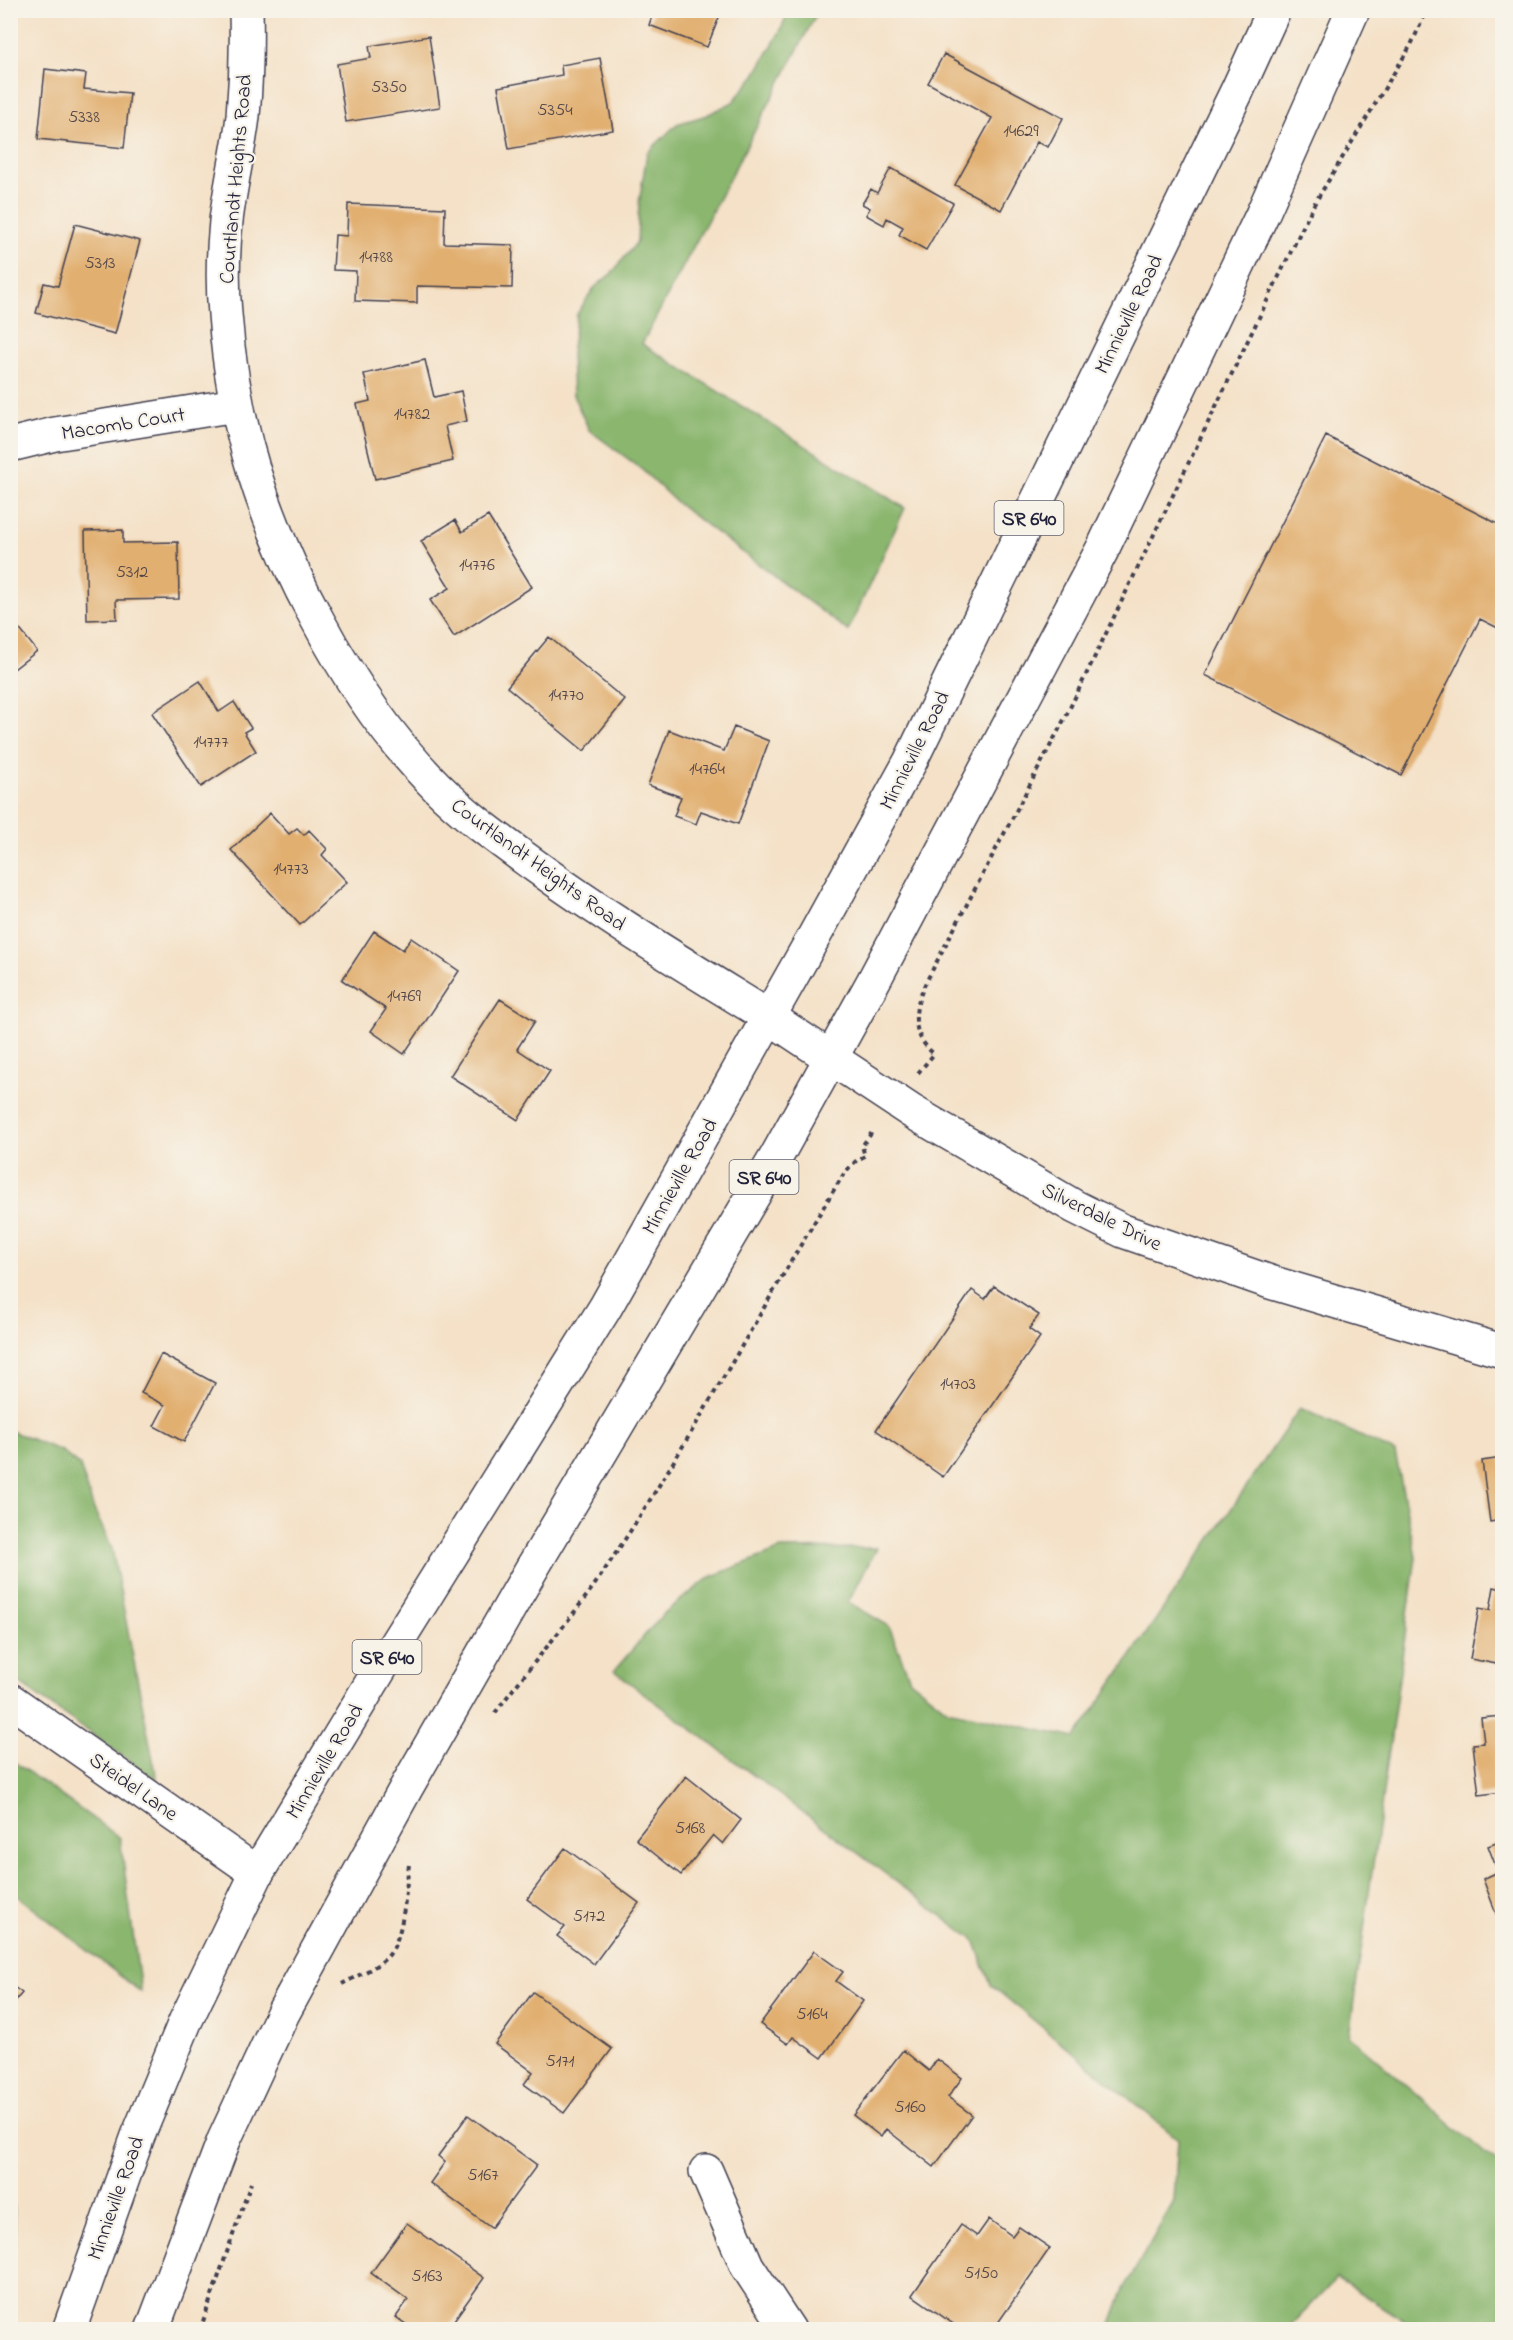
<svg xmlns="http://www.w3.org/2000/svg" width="1513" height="2340" viewBox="0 0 1513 2340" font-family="'Indie Flower',sans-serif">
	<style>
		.forest { fill: #8ab66e; stroke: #566c54; stroke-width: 1.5 }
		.building { fill: #e1af70 }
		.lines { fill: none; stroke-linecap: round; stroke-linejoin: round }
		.street-casing { stroke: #423f50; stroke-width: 36 }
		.secondary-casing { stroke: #423f50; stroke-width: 36 }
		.primary-casing { stroke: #423f50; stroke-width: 36 }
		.path { stroke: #423f50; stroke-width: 4; stroke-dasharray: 4.5 4.5; stroke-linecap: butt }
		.street { stroke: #fff; stroke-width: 33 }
		.secondary { stroke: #fff; stroke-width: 33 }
		.primary { stroke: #fff; stroke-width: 33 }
		.labels { text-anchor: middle; stroke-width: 4.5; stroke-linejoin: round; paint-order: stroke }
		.number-label { font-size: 18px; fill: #524548 }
		.shield { fill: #f7f3e8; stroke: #62616f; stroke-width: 1.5 }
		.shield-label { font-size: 20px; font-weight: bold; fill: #22223b }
		.street-label { font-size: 21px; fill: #22223b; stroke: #f7f3e8 }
	</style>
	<rect width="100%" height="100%" fill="#f7f3e8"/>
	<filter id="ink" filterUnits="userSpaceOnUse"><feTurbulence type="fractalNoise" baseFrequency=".0167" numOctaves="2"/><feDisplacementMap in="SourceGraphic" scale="12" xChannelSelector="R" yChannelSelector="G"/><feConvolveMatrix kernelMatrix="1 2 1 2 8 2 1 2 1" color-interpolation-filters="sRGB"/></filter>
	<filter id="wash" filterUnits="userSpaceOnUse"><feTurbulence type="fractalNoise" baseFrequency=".008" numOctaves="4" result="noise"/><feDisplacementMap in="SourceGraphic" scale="24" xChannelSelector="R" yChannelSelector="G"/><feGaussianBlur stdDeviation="1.35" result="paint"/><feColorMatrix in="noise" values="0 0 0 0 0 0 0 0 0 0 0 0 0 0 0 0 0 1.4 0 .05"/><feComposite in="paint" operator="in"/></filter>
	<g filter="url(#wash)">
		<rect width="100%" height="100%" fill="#f4e1c7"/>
		<path class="forest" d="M788,11H818L642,344L905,508L848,631L678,504L639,467L589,430L573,395L571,354L577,314L594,288L612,273L637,242L639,203L647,153L677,124L707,115L733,102L755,75L781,30Z
			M1300,1408L1395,1452L1416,1557L1349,2036L1486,2154L1502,2165V2329H1417L1337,2278L1288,2329H1109L1123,2291L1174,2201L1178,2139L991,1985L974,1940L614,1671L663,1614L710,1577L781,1549L877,1548L848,1602L889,1626L910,1680L948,1710L1075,1738Z
			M11,1431L61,1451L80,1466L93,1507L112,1549L157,1780L11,1677Z
			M10,1759L120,1838L141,1992L11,1891Z
			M11,2205L14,2207L15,2244L11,2254Z"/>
		<g id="blocks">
			<path class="building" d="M654,10H722L707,47L649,25Z
				M429,36L440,107L346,122L337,64L371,58L369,46Z
				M944,54L1063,118L1048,147L1037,142L1001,210L955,185L992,118L928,83Z
				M600,58L613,130L509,149L498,87L562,75L561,65Z
				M45,69L86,74L84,89L130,93L124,148L38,139Z
				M891,168L953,203L926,250L899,235L903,227L887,218L884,225L866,215L870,208L862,204L871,189L877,193Z
				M348,204L445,208L444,243L513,245L512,288L417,286V303L355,301L356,271L333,270L335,235L347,236Z
				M75,224L140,241L115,334L36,313L44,283L58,286Z
				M425,360L434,397L461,391L467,421L445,426L453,461L375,479L357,404L370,401L364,374Z
				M1326,436L1502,526V630L1480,619L1401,775L1205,675Z
				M488,516L532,587L454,637L430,600L450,588L421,541L455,520L462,532Z
				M123,530V543L178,542L179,599L116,600L117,619L87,620L85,531Z
				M10,617L37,651L10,672Z
				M549,637L625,700L584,751L507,687Z
				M200,681L219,712L234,702L251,728L244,732L256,751L201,787L152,713Z
				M734,727L769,741L738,824L701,811L696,824L674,816L681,797L648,785L669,730L724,751Z
				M270,813L289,834L297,828L304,835L309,830L327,849L322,855L347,882L300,925L231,850Z
				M374,931L403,950L411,938L459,971L404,1054L371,1031L386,1009L342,980Z
				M500,999L535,1021L517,1049L550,1071L518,1120L450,1076Z
				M994,1286L1039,1315L1029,1329L1040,1337L943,1477L876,1430L972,1290L985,1299Z
				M161,1354L215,1383L184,1442L154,1426L165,1405L141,1393Z
				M1502,1458V1520L1490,1522L1482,1461Z
				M1494,1587L1502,1589V1665L1470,1659L1479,1608L1490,1610Z
				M1502,1716V1792L1479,1795L1473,1744L1484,1743L1481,1718Z
				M686,1776L741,1820L723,1844L713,1835L681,1875L636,1839Z
				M1502,1841V1929L1483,1879L1498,1872L1488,1846Z
				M565,1848L639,1903L594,1964L557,1936L565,1927L527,1899Z
				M814,1951L843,1972L836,1981L863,2001L822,2058L793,2037L788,2044L760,2024Z
				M10,1984L22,1993L10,2007Z
				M533,1992L612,2049L564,2113L524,2084L533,2072L495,2044Z
				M903,2050L929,2071L937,2059L962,2078L948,2097L972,2115L934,2167L886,2129L881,2137L853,2115Z
				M468,2115L537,2165L491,2228L430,2183L445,2162L438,2156Z
				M989,2219L1012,2236L1019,2227L1050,2248L993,2330H962L912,2295L961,2225L977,2236Z
				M407,2223L484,2278L447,2330H414L396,2317L408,2300L371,2273Z"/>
		</g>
	</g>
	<g filter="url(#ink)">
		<use href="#blocks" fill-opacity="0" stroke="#423f50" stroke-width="1.5"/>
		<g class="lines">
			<g class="street-casing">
				<path id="street" d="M246,10C247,46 246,81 243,116C239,151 230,186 226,221C223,252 222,283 225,314C233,427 264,522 318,621C350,681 389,739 437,787C466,816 501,841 534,865C610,920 690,968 769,1017
					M10,445L55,434L236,405
					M10,1700L257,1873
					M706,2171L747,2266L789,2330"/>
			</g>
			<g class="secondary-casing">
				<path id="secondary" d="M769,1017L911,1111L1075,1207L1123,1231L1270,1282L1502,1351"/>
			</g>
			<g class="primary-casing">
				<path id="primary" d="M69,2330L138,2136L185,2022L257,1873L380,1669L605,1308L811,942L910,762L1237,91L1274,10
					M152,2330L224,2140L283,2013L406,1788L531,1570L775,1159L873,982L1102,550L1262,215L1353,10"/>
			</g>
			<path class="path" d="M918,1073L934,1054C910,1034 913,1010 925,984L1066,716L1313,206L1411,45L1427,10
				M495,1713C532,1663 574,1617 608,1565C693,1438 764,1302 845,1172L857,1160L865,1156L862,1146L873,1131
				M342,1984C356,1976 373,1970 386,1958C405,1940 405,1890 409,1865
				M200,2330L251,2183"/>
			<use href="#street" class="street"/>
			<use href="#secondary" class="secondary"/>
			<use href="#primary" class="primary"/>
		</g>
	</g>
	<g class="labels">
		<g class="number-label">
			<text x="389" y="92">5350</text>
			<text x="555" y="115">5354</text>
			<text x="84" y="122">5338</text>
			<text x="1021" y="136">14629</text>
			<text x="376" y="262">14788</text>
			<text x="100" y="268">5313</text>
			<text x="412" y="419">14782</text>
			<text x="477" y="570">14776</text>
			<text x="132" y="577">5312</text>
			<text x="566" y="700">14770</text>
			<text x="211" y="747">14777</text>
			<text x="707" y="774">14764</text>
			<text x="291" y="874">14773</text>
			<text x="404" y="1001">14769</text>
			<text x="958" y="1389">14703</text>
			<text x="690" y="1833">5168</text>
			<text x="589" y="1921">5172</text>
			<text x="812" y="2019">5164</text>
			<text x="560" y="2066">5171</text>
			<text x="910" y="2112">5160</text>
			<text x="483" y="2180">5167</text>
			<text x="981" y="2278">5150</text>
			<text x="427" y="2281">5163</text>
		</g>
		<g class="shield">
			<rect x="994.5" y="501" width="69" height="34" rx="4.5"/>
			<rect x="729.5" y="1160" width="69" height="34" rx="4.5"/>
			<rect x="352.5" y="1640" width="69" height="34" rx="4.5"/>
		</g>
		<g class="shield-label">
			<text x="1029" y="525">SR 640</text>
			<text x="764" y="1184">SR 640</text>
			<text x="387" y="1664">SR 640</text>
		</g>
		<g class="street-label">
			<text transform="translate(235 179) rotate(-85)" y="7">Courtlandt Heights Road</text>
			<text transform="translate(1128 314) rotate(-64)" y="7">Minnieville Road</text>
			<text transform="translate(123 423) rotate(-9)" y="7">Macomb Court</text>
			<text transform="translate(914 750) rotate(-63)" y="7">Minnieville Road</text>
			<text transform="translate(539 864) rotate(36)" y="7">Courtlandt Heights Road</text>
			<text transform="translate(679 1176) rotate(-60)" y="7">Minnieville Road</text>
			<text transform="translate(1102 1216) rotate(26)" y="7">Silverdale Drive</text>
			<text transform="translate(324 1761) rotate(-59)" y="7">Minnieville Road</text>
			<text transform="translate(134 1786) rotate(35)" y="7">Steidel Lane</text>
			<text transform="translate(115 2198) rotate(-70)" y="7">Minnieville Road</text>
		</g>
	</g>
	<rect width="1513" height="2340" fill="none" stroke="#f7f3e8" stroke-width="36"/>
</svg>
